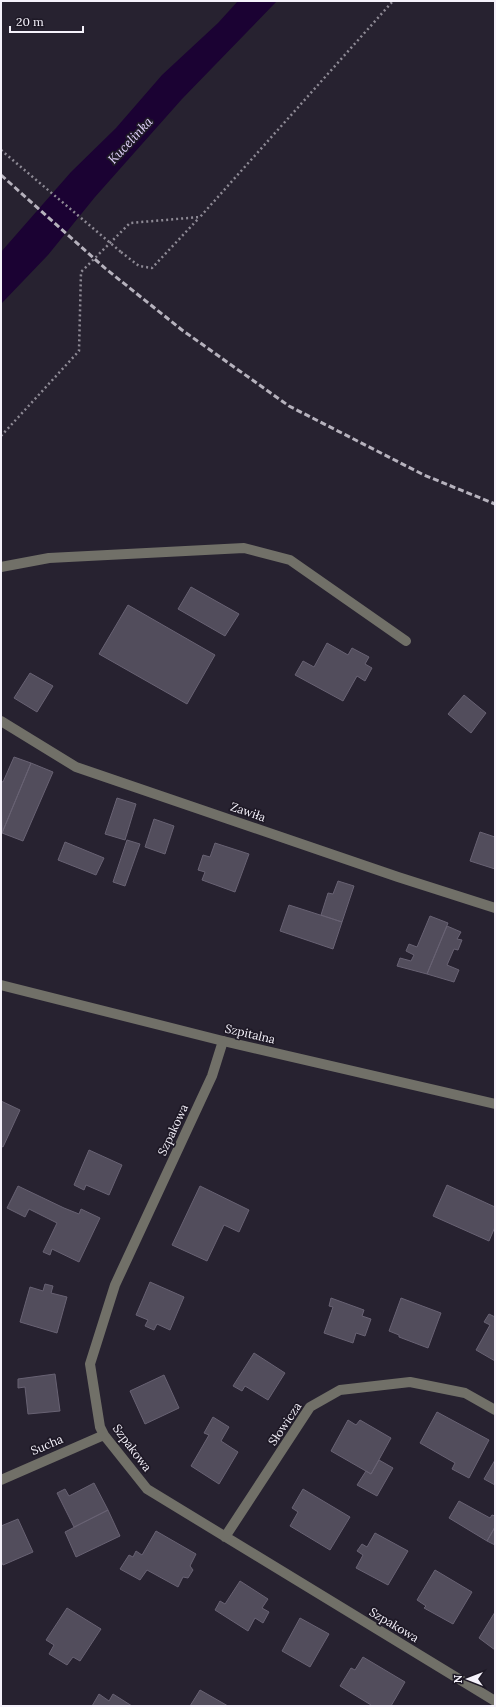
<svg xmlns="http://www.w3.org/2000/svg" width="496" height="1707" viewBox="0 0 496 1707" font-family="Lora,serif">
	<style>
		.water { fill: #1b0233 }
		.building { fill: #524d5c; stroke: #686273 }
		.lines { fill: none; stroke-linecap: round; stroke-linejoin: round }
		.path { stroke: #8e8a95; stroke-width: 2.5; stroke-dasharray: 2 3; stroke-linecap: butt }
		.minor { stroke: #717068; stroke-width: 10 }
		.tertiary { stroke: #717068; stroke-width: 10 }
		.rail { stroke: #b6b2bd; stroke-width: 3; stroke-dasharray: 6 3; stroke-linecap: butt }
		.path-bridge { stroke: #8e8a95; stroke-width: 2.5; stroke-dasharray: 2 3; stroke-linecap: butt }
		.labels { text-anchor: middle; stroke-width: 3.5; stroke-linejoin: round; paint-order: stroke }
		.street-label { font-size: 12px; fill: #f5f2fb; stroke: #1e1926 }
		.water-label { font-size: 13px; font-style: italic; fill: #e0d1fa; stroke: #1e1926 }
	</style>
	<rect width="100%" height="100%" fill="#272230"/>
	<path class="water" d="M238,1H277L182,99L95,197L48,255L1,304V252L71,172L116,128L162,75L218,23Z"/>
	<path class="building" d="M191,587L239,614L225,636L178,609Z
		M128,605L215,655L187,704L99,654Z
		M327,643L348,655L352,648L369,657L365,664L372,668L365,681L357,676L343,701L295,675L303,661L314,667Z
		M30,673L53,686L37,712L14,698Z
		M464,695L486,713L471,733L448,714Z
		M14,757L31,763L2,833L1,781L3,782Z
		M31,763L53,772L23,841L2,833Z
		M117,798L136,804L125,840L105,834Z
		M154,819L174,826L165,854L145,847Z
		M480,832L495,837V869L470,861Z
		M127,840L140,844L125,886L113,882Z
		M65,842L104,858L96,875L58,860Z
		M215,843L249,854L235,892L202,880L205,872L198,870L203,855L210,857Z
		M338,881L354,886L342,922L321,915L328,893L333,894Z
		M289,905L342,922L333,949L280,931Z
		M430,916L448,923L427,974L397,966L400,958L411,961L414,955L406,951L409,944L417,947Z
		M447,926L461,932L457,939L462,940L458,950L454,949L447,965L459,970L454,982L427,974Z
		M1,1101L20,1110L3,1147L1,1146Z
		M89,1150L122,1165L109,1195L86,1185L84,1190L74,1185Z
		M447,1185L495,1207V1227L489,1241L433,1216Z
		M18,1186L64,1208L79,1214L81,1209L100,1218L79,1262L52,1249L50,1255L43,1252L57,1223L29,1209L25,1217L7,1208Z
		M200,1186L249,1210L239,1232L224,1225L207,1261L172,1245Z
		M150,1282L184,1297L170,1330L157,1324L154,1330L145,1326L148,1320L136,1315Z
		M45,1284L53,1286L51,1293L67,1297L57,1333L20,1322L30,1287L43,1291Z
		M331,1298L364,1310L362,1316L371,1319L365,1336L356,1333L353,1343L324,1333L333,1307L329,1306Z
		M401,1298L441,1313L428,1348L399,1337V1335L389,1331Z
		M489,1314L495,1317V1361L476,1350L490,1325L484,1322Z
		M254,1353L285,1373L268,1400L245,1386L242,1391L233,1386Z
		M55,1374L60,1411L28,1414L25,1387L18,1388V1379Z
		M164,1375L179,1408L145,1424L130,1391Z
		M437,1412L489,1440L469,1478L452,1469L455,1463L420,1443Z
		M213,1417L229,1427L221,1441L238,1452L219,1484L191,1466L209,1435L204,1433Z
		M348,1420L356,1425L360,1420L391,1438L371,1474L331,1451Z
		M379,1460L393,1468L377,1496L357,1485L366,1471L371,1474Z
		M495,1460V1485L484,1479Z
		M94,1483L108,1510L74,1527L57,1493L65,1489L69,1496Z
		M303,1489L350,1517L330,1550L290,1526L298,1512L292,1508Z
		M459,1501L490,1518L492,1515L495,1516V1527L487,1541L449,1518Z
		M108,1510L120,1536L76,1557L65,1532Z
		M18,1519L33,1552L3,1565L1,1561V1526Z
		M495,1527V1545L487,1541Z
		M156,1531L196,1554L190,1566L193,1570L188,1578L183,1577L178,1587L147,1570L140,1580L120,1569L129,1555L133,1557L136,1551L142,1555Z
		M375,1533L408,1551L388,1585L356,1568L363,1555L357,1551L362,1544L367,1547Z
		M435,1570L472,1592L453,1624L424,1608L426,1606L417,1600Z
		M240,1581L268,1599L262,1608L269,1612L263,1623L255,1618L248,1631L215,1610L220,1601L225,1604Z
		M67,1608L101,1629L80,1661L73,1657L67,1665L49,1654L54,1645L46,1640Z
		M495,1612V1650L479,1638Z
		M300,1618L329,1634L310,1667L282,1651Z
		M363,1657L405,1682L391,1706H370L371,1705L340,1686L351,1668L355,1670Z
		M200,1690L228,1706H190Z
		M99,1694L109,1701L113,1694L132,1706H92Z"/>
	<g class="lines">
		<path class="path" d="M121,252L139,266L152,268L199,218
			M1,436L79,351L81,272L130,223L200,217L393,1"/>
		<path class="minor" d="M1,567L49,558L244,548L290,560L406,641
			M1,721L76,767L398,877L495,908
			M223,1041L212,1076L115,1285L90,1364L100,1427L104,1435L147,1489L495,1701
			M1,1480L104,1435
			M225,1537L310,1407L340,1390L410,1382L465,1393L495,1410"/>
		<path class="tertiary" d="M1,985L223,1041L495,1104"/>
		<path class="rail" d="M1,175L106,269L182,330L289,406L424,475L495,504"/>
		<path class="path-bridge" d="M1,150L121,252"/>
	</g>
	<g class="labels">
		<g class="street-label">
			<text transform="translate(248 812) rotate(19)" y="4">Zawiła</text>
			<text transform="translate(250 1034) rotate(13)" y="4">Szpitalna</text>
			<text transform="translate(173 1130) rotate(-65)" y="4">Szpakowa</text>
			<text transform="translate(285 1424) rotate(-56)" y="4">Słowicza</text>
			<text transform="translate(47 1445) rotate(-23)" y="4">Sucha</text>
			<text transform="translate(132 1448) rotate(53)" y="4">Szpakowa</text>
			<text transform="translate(394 1625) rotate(31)" y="4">Szpakowa</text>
		</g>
		<g class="water-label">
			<text transform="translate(130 140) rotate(-47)" y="5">Kucelinka</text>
		</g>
	</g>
	<rect width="496" height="1707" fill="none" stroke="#f5f2fb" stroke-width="4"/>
	<g transform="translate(468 1679) rotate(270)" stroke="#1e1926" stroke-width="3" paint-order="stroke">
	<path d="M0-3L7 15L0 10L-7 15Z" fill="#f5f2fb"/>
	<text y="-6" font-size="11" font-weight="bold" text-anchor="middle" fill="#f5f2fb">N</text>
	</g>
	<path d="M10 26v6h73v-6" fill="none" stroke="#f5f2fb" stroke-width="2"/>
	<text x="16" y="26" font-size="12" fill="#f5f2fb" stroke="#1e1926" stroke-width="3" paint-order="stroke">20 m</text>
</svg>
